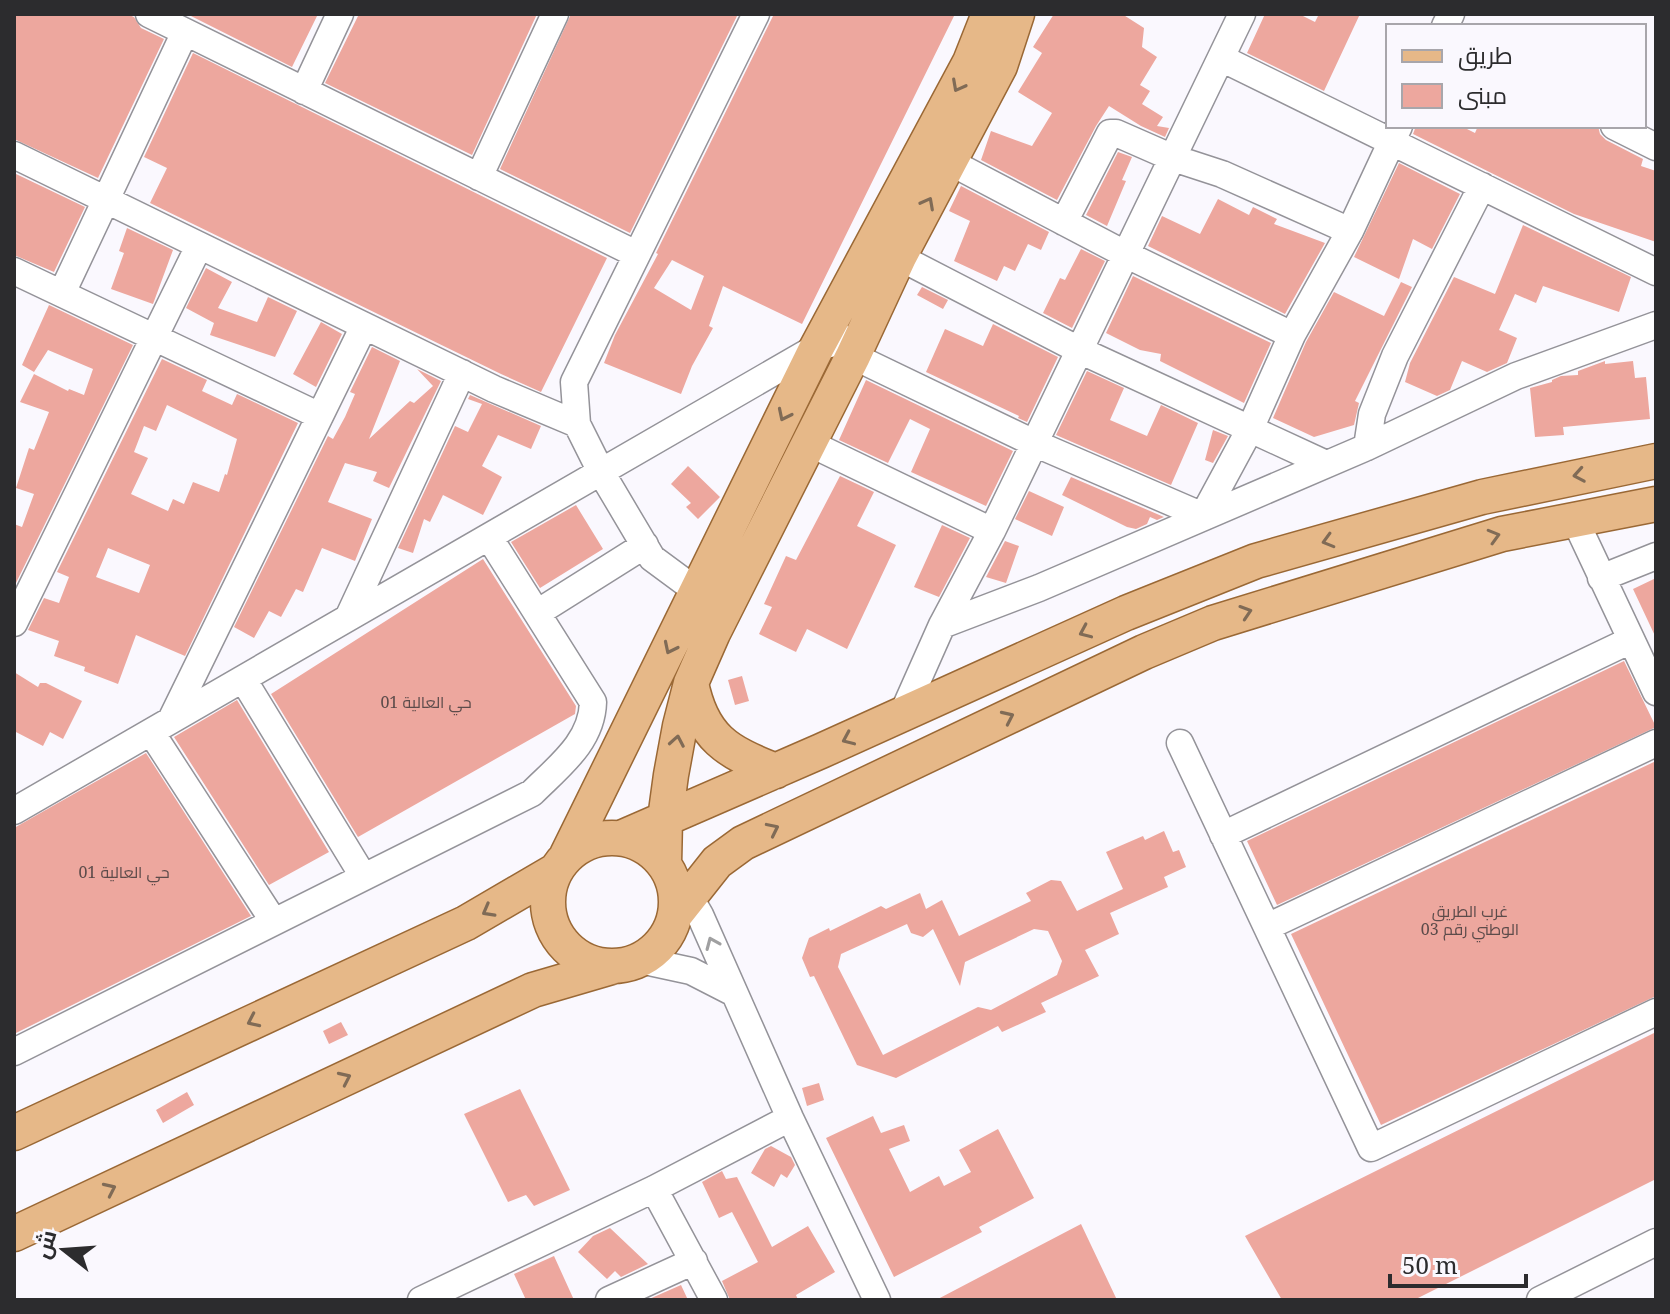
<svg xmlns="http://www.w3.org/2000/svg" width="1670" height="1314" viewBox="0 0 1670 1314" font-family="'Noto Serif',Cairo,serif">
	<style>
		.building { fill: #eda79e; fill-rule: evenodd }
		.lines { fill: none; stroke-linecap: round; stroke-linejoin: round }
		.minor-casing { stroke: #949399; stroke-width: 29 }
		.major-casing { stroke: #9a6835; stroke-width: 37 }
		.minor { stroke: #fff; stroke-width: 26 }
		.major { stroke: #e6b888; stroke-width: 34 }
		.oneway { stroke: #806b56 }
		.oneway2 { stroke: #a0a0a1 }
		.labels { text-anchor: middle; stroke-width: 6; stroke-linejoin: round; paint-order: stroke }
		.number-label { font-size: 16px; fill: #5c4b4a }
	</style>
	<rect width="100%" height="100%" fill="#faf8fe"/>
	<path class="building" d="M14,14H127L134,17L141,28L164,39L98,178L14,139Z
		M187,14H318L292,67Z
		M359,14H537L472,155L325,83Z
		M571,14H738L630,233L500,169Z
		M774,14H955L802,324L723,286L709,326L713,328L692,366L681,394L604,363L615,335L658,254L656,253ZM672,260L704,276L691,310L654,288Z
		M1054,14H1122L1144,28L1142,47L1157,57L1140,85L1150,91L1142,104L1163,117L1157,126L1169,128L1165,137L1141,126L1109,106L1096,126L1057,200L981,160L991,131L1032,146L1052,113L1018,92L1042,53L1033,47Z
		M1265,14H1299L1315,22L1319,14H1360L1324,91L1247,53Z
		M193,53L607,258L541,392L501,374L150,203L167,168L144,157Z
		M1416,126H1461L1475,133L1478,126H1598L1600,134L1606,140L1643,159L1641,166L1656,171V242L1574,214L1413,134Z
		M1118,152L1132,157L1122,180L1126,181L1107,226L1086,215Z
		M1399,163L1460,194L1432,249L1413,239L1399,279L1354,257Z
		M14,173L85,207L54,272L14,255Z
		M961,186L1049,232L1041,250L1028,244L1015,271L1004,266L997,281L954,261L970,221L949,211Z
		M1218,199L1249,215L1253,207L1277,219L1274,224L1325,243L1285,314L1148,246L1162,216L1200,234Z
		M1523,225L1631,277L1619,312L1543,286L1536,303L1515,294L1499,330L1517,338L1507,363L1487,372L1462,361L1450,390L1437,396L1405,382L1410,363L1454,277L1495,294Z
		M127,228L173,250L153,304L111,289L124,253L119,251Z
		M1081,249L1105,261L1072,328L1043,313L1060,278L1065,280Z
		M206,268L232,282L218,308L257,322L268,297L297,311L275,357L210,335L214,323L186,308Z
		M1133,276L1271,343L1244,403L1160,361L1161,354L1140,350L1106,333Z
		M1401,282L1412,287L1355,401L1359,403L1354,425L1314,437L1273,418L1306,342L1334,292L1384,316Z
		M922,287L948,300L943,309L917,295Z
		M49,305L133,345L14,587V524L22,527L34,494L16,488L29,448L34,450L49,412L20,402L34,374L68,391L69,389L84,395L93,369L48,350L34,372L22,365Z
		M321,322L342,334L316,387L293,374Z
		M993,324L1058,357L1027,422L1018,418L1019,416L926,372L945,329L983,346Z
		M372,347L400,361L369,439L410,401L414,403L433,386L417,369L441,381L389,488L373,481L377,472L345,463L328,502L372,519L355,561L322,548L303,592L296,589L281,617L269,611L254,638L234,627L328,436L333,439L345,417L355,394L350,392Z
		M162,359L207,380L202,391L232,405L237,394L298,423L185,656L136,635L118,684L84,671L85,667L54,656L59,641L28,630L44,598L59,603L69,577L57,572ZM167,405L237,439L227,475L225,474L219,492L193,482L184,504L173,499L168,511L131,494L148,458L134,452L144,426L156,431ZM108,548L150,565L139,593L96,577Z
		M1605,361V364L1633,361L1635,378L1646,377L1650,419L1563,427L1564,435L1535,437L1530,388L1552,382V380L1561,376L1578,375V371Z
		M1087,371L1124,388L1110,420L1147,436L1161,405L1198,423L1171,485L1056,435Z
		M866,380L1013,451L986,506L911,472L930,429L910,419L888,463L839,440Z
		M470,395L541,426L531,449L498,435L482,466L502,477L483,515L443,495L430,522L424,519L413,553L398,548L455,426L468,432L482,404L468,399Z
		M1213,430L1228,436L1213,463L1205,460Z
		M688,466L720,497L698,519L686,507L691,503L671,484Z
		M840,476L874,492L857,526L896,545L847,649L807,629L796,652L759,634L772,607L764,604L786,556L796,560Z
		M1071,477L1164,517L1157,520L1150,517L1147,524L1136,529L1127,527L1062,495Z
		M1029,491L1064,507L1052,536L1015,519Z
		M576,505L603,549L540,588L511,542Z
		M942,525L970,538L939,597L914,587Z
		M1005,541L1019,546L1006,583L986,577Z
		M483,559L576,706L575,714L358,837L271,694Z
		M1656,578V638L1633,589Z
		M1624,661L1656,727L1277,905L1247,841Z
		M14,672L38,687L40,683H46L82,701L63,739L50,732L43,746L14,731Z
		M742,676L749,701L735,705L728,680Z
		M237,700L329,852L269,885L174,737Z
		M146,753L251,916L14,1034V828Z
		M1656,761V996L1381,1125L1291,934Z
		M1164,831L1173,852L1179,850L1186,867L1164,877L1168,887L1110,913L1119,934L1085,950L1099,976L1041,1003L1046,1012L1002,1032L998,1026L896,1078L857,1065L814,976L810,977L802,958L809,938L829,928L830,931L881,906L886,909L920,893L926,909L942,900L959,936L1031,901L1026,893L1051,880L1061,881L1077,911L1123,889L1106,852L1143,836L1145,840ZM907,924L911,933L923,937L933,929L960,986L965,962L1034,929L1048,931L1062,961L1057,975L991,1010L978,1007L883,1055L838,967L841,954Z
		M341,1022L348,1035L329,1044L323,1031Z
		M1656,1032V1179L1414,1300H1282L1245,1236Z
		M819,1083L824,1100L807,1106L802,1088Z
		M520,1089L570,1190L534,1206L526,1195L508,1202L464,1114Z
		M187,1092L194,1105L163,1123L156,1110Z
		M873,1116L881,1133L904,1125L910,1141L889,1149L910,1192L939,1176L944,1186L971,1172L959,1150L998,1129L1034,1198L979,1227L982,1232L894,1277L826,1138Z
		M771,1146L791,1157L795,1165L787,1178L781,1174L774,1187L751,1173L765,1149Z
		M722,1171L726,1179L737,1177L772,1247L808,1226L835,1272L796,1295L798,1300H730L722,1281L758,1262L732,1212L719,1218L702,1182Z
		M1081,1224L1117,1300H936Z
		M610,1228L648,1264L621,1277L615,1271L607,1279L578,1252L593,1236Z
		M554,1256L574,1300H526L514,1274Z
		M681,1285L688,1300H647Z"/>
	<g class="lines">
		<g class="minor-casing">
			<path id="minor" d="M149,14L636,254
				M1445,26L1451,14
				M1221,58L1656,272
				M304,91L340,14
				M1614,126L1656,147
				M14,155L494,389L577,424
				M950,162L1125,254L1292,335
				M479,177L555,14
				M1064,222L1110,133H1116L1173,158L1222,174L1350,231
				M899,257L1079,350L1326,464
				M14,271L320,416
				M62,293L185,32
				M853,356L1034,443L1203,516L1250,429L1292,335L1350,231L1399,126
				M809,443L992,531
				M1367,447L1372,414L1395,356L1482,186
				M1574,518L1656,692
				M1601,578L1656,556
				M698,592L652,558L601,472L577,424L574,382L756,14
				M537,613L645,545
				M348,618L462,373
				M14,623L199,246
				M942,625L992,531L1242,14
				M243,679L363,876
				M902,715L942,625L1039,588L1367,447L1516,376L1656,325
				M171,720L364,326
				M151,732L274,922
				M1180,743L1371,1148L1656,1012
				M14,811L817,347L863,336
				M1223,835L1631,640
				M667,869L689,896L700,915L790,1118L877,1300
				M1267,927L1656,743
				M640,960L691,971L732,992
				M14,1052L532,793C559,766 592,742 593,702L489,537
				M654,1189L714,1300
				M421,1300L654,1189L790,1118
				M609,1300L694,1261
				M1540,1300L1656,1242"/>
		</g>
		<g class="major-casing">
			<path id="major" d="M691,683C702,738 727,752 776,771
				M548 902a64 64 0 1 1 128 0a64 64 0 1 1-128 0Z
				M621,838L821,751L1126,613L1256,561L1482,497L1656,461
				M567,855L817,347L970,62L989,14
				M664,864L665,819L671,775L680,726L691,683L713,633L853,356L899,257L1000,66L1017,14
				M675,915L717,862L743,843L1144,652L1213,623L1502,534L1656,504
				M14,1133L466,923L555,871
				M14,1234L533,990L615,966"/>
		</g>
		<use href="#minor" class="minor"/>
		<use href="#major" class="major"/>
	</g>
	<defs><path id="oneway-chevron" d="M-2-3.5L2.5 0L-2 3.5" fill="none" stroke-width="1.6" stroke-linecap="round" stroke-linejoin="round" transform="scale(2)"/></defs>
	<g class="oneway">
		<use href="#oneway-chevron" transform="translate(958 86) rotate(118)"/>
		<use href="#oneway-chevron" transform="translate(928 203) rotate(-62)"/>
		<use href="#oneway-chevron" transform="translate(784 415) rotate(116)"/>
		<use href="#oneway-chevron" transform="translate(1579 475) rotate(170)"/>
		<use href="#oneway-chevron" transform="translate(1494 536) rotate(-16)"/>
		<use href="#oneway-chevron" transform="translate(1328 541) rotate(164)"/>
		<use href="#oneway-chevron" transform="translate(1246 612) rotate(-18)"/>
		<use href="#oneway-chevron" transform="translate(1085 632) rotate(156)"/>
		<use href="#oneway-chevron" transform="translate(670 648) rotate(116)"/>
		<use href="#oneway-chevron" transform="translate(1008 717) rotate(-25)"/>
		<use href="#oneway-chevron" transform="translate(848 739) rotate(156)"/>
		<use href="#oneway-chevron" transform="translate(677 741) rotate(-80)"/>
		<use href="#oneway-chevron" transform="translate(773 829) rotate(-26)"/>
		<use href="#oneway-chevron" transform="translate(488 911) rotate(151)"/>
		<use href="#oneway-chevron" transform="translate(253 1021) rotate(155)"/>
		<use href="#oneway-chevron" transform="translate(345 1078) rotate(-25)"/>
		<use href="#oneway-chevron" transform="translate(110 1189) rotate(-25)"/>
	</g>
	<use class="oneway2" href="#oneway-chevron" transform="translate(712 943) rotate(-113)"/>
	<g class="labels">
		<g class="number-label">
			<text x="426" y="708">حي العالية 01</text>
			<text x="124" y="878">حي العالية 01</text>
			<text x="1470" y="917">غرب الطريق<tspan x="1470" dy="18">الوطني رقم 03</tspan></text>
		</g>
	</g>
	<rect width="1670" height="1314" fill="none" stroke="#2c2c2e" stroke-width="32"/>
	<rect x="1386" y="24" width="260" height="104" fill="#faf8fe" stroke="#a8a6ab" stroke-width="2"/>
	<rect x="1402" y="50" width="40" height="12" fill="#e6b888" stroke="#a8a6ab" stroke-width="2"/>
	<text x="1458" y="64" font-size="24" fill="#2c2c2e">طريق</text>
	<rect x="1402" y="84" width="40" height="24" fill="#eda79e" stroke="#a8a6ab" stroke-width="2"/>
	<text x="1458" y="104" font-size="24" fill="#2c2c2e">مبنى</text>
	<g transform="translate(64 1250) rotate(287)" stroke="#faf8fe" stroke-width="6" paint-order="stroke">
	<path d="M0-6L14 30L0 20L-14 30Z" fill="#2c2c2e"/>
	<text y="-12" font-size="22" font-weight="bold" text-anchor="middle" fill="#2c2c2e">ش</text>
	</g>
	<path d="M1390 1274v12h136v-12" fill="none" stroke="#2c2c2e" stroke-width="4"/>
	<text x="1402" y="1274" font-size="24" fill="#2c2c2e" stroke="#faf8fe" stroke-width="6" paint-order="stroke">50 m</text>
</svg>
